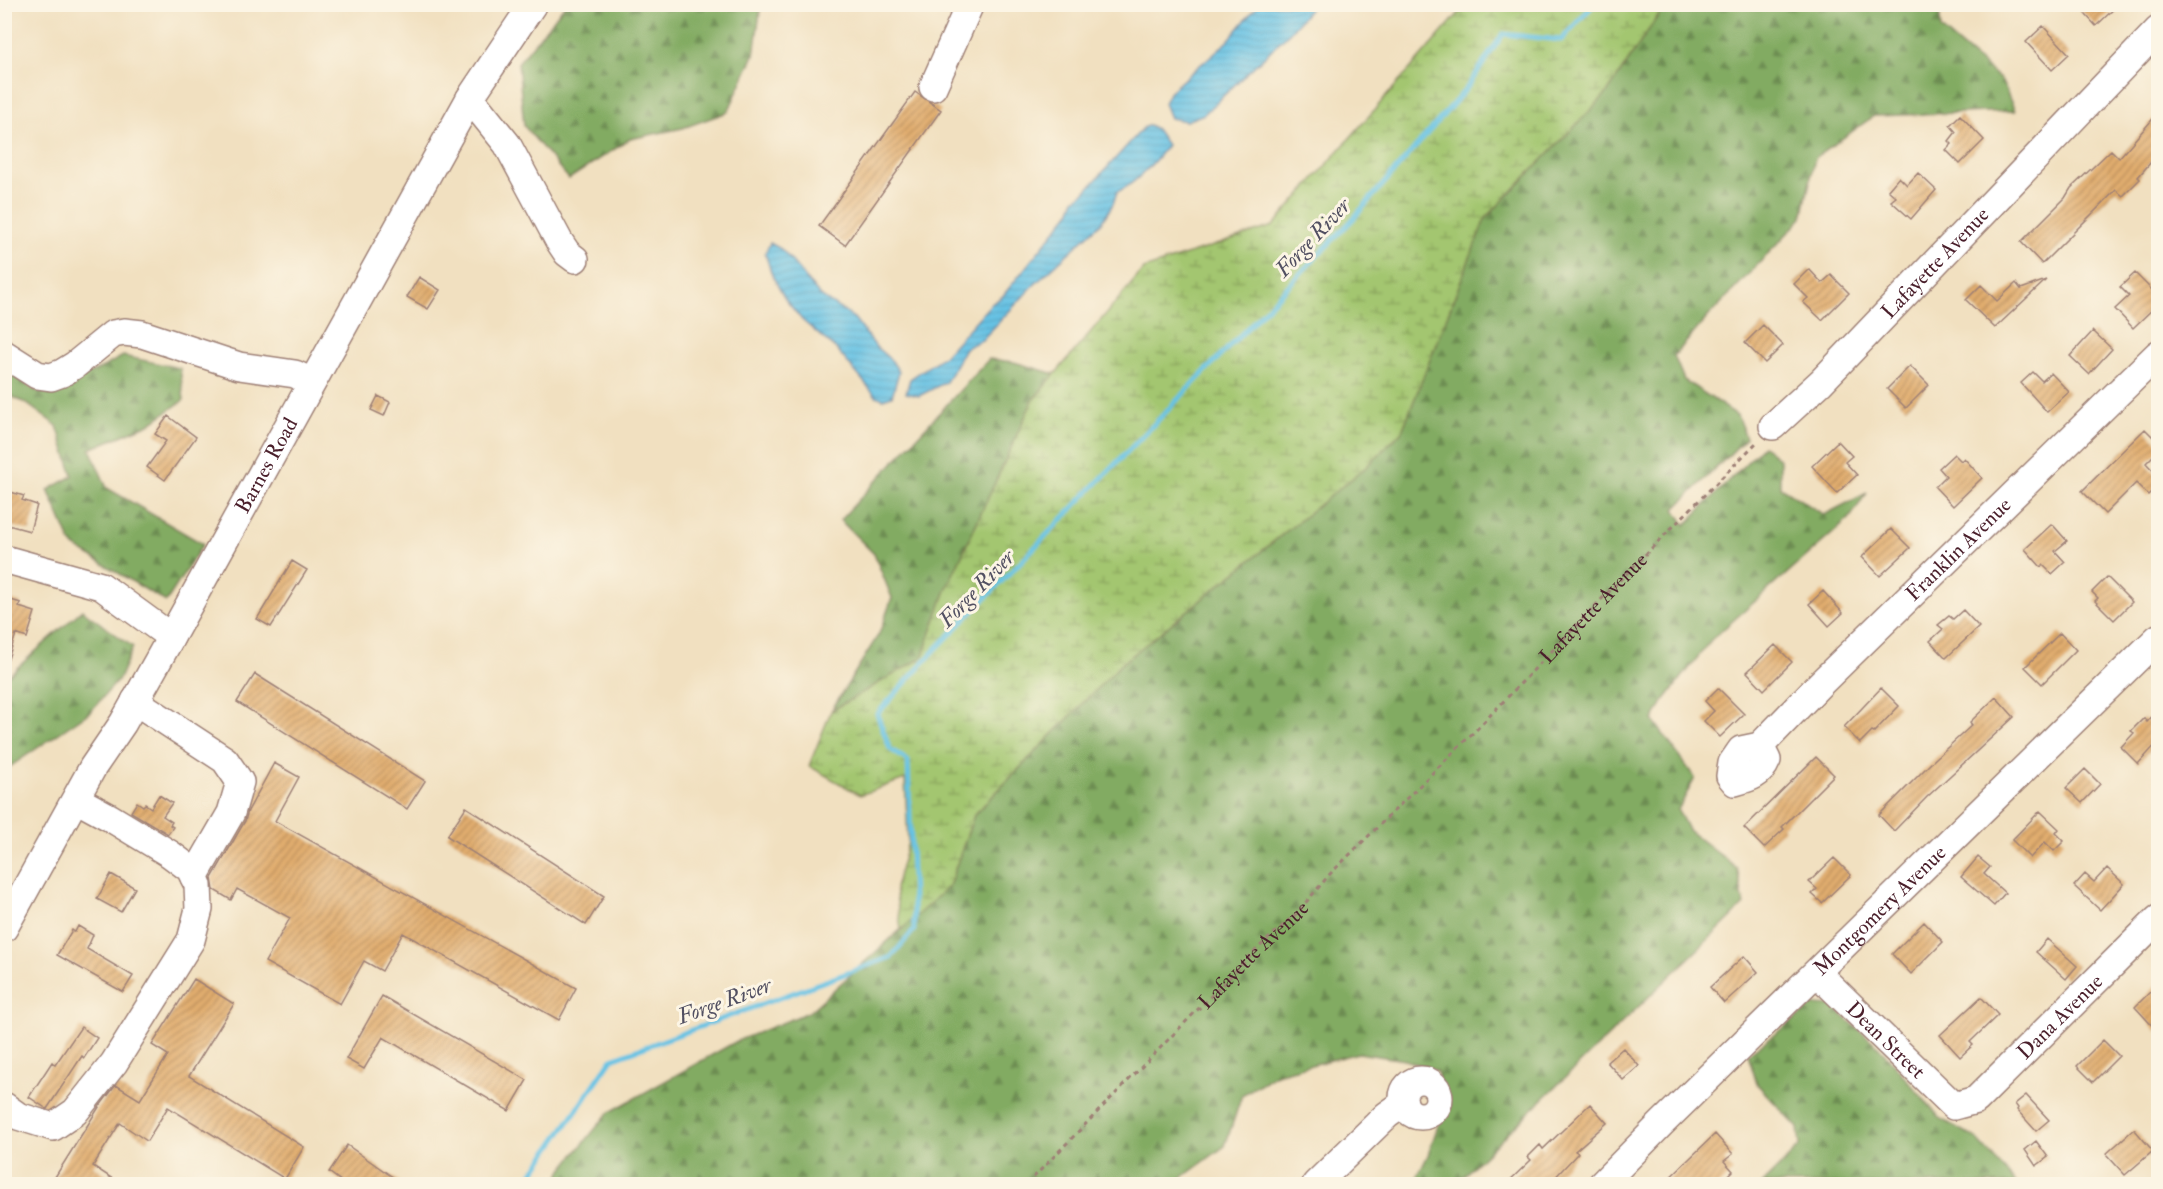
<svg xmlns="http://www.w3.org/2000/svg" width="2163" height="1189" viewBox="0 0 2163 1189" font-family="'IM FELL Double Pica',serif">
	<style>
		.forest { fill: url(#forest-firs); stroke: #666546; stroke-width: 1.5 }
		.wetland { fill: url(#wetland-marsh); stroke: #76724e; stroke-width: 1.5 }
		.water { fill: url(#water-rules); stroke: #587088; stroke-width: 1.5 }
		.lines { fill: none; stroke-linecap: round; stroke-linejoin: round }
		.stream { stroke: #66c2e4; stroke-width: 5 }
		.building { fill: url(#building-hatch) }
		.minor-casing { stroke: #9e8076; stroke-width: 30 }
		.path { stroke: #9e8076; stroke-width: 3; stroke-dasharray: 4.5 4.5; stroke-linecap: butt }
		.minor { stroke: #fff; stroke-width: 27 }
		.labels { text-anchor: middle; stroke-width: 6; stroke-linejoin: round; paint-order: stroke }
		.street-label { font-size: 21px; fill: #4a1f2b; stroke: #fcf5e5 }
		.water-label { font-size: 22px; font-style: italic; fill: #525062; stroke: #fcf5e5 }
	</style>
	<defs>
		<pattern id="forest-firs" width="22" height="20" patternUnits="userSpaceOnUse" patternTransform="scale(1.5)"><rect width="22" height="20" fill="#82ab62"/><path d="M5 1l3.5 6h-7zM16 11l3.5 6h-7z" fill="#6c8b51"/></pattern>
		<pattern id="wetland-marsh" width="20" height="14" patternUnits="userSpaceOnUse" patternTransform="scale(1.5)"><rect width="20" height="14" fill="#a3c670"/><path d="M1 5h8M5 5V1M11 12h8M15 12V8" fill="none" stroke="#87a05c"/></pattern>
		<pattern id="water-rules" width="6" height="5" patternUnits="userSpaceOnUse" patternTransform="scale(1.5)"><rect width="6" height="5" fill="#66c2e4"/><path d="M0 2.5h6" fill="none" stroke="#5aa6c4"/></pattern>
		<pattern id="building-hatch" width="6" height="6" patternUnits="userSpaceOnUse" patternTransform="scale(1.5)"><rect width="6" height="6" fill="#e1ad6e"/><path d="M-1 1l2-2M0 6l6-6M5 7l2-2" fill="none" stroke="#b88c5b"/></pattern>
	</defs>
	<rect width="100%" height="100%" fill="#fcf5e5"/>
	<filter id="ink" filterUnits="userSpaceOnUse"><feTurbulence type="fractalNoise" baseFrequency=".0167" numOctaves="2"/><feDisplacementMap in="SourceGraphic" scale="12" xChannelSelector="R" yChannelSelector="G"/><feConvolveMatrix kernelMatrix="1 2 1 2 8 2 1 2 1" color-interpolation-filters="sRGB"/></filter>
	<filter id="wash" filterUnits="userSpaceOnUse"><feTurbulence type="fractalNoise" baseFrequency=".008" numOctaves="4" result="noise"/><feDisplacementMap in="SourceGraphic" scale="24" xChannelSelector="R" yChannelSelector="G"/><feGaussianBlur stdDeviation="1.35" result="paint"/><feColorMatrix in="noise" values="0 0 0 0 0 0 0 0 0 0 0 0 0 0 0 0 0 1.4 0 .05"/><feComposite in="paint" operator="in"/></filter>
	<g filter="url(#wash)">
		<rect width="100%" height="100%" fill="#f1e0c0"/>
		<path class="forest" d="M566,4H761V5L754,55L728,112L683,128L630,139L569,179L524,126L518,63Z
			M1665,5H1944L1939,9L1941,29L2001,80L2015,111L1874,116L1815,158L1802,218L1707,318L1674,356L1684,380L1737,415L1746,438L1675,509L1685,525L1763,446L1780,459V487L1824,515L1867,493L1849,519L1711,640L1663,702L1653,720L1695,778L1678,810L1688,830L1737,868L1744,905L1455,1184H1414L1428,1155L1444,1108L1437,1071L1405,1060L1358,1053L1276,1074L1242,1095L1225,1146L1173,1184H557L561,1171L608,1113L737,1041L809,1012L949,886L974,815L1120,665L1366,467L1402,431L1485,219L1607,93Z
			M123,356L180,368L184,400L149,424L90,449L107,488L203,544L166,602L72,545L48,490L73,476L57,426L27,404L5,393L4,370L38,392L94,372Z
			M989,359L1014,362L1055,374L1033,400L946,590L922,658L831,711L879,634L892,598L874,554L840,520Z
			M82,610L133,647L119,679L90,712L5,770V673L9,675Z
			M1814,1005L1832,1006L1879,1047L1940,1118L1977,1139L2017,1184H1762L1800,1146L1798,1128L1757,1084L1748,1054Z"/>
		<path class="wetland" d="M1466,5H1665L1607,93L1485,219L1402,431L1366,467L1120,665L974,815L949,886L901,930L895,888L908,842L905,779L860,795L809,766L831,711L922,658L946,590L1033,400L1144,269L1273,226Z"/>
		<path class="water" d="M1258,5H1313L1290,32L1204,114L1186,121L1170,118L1164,103L1170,91L1227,42Z
			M1149,125L1156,129L1167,145C1154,163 1138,182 1117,192L1113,204L1101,223L1034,285L982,340L965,348L946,382L919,396L906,393L910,379L944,356L991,304L1002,297L1070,212L1075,199L1085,192L1143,128Z
			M770,243L781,249L790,259L820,296L854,318L876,347L892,361L899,372L892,396L883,399L876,396L836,349L802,320L786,300L772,275L765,253Z"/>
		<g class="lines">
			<path class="stream" d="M525,1184L612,1059L891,957L914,930L908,761L890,749L877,714L934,651L1352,220L1466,89L1503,34L1561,40L1594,4"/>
		</g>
		<g id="blocks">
			<path class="building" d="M2076,4H2119L2096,26Z
				M2043,26L2069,54L2052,70L2026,42Z
				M915,92L941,110L845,245L819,226Z
				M2158,113V154L2138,177L2140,179L2123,196L2116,190L2042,264L2021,242L2065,198L2071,188L2111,150L2119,158Z
				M1960,115L1984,140L1960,164L1946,150L1952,144L1949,141L1956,132L1950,125Z
				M1918,173L1936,190L1911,219L1891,201L1896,197L1888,190L1899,177L1907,185Z
				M1809,269L1822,283L1831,275L1849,293L1822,320L1803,302L1808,298L1794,284Z
				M2135,273L2158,296V304L2133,328L2115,309L2129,296L2120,287Z
				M419,277L440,290L428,309L407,297Z
				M2046,280L1995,328L1966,300L1981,285L1997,301L2016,283L2021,289Z
				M1763,325L1783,345L1765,363L1745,343Z
				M2093,331L2112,349L2089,374L2070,356Z
				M1910,366L1929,385L1906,408L1887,389Z
				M2033,372L2042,381L2051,373L2069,392L2047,412L2021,383Z
				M378,396L390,402L384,416L371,410Z
				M168,416L196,437L165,480L147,467L166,441L155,434Z
				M2145,429L2158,442V451L2146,463L2158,476V485L2148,495L2136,483L2105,514L2082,491Z
				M1838,441L1852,456L1845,462L1857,475L1837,493L1812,466Z
				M1954,454L1961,461L1964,458L1982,478L1953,506L1935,487L1946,476L1939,468Z
				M4,490L24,496L22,500L37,505L30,531L4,524Z
				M2052,524L2067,541L2055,551L2065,562L2052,574L2043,565L2041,567L2025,549Z
				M1891,529L1910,548L1880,576L1862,557Z
				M292,561L307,570L271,627L257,619Z
				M2107,577L2132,602L2114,620L2095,601L2098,598L2092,592Z
				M1823,591L1843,613L1829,626L1809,604Z
				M4,598L21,603L19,607L35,612L27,638L16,634L7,662H4Z
				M1963,610L1979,627L1946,658L1930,641L1943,629L1938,625L1949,616L1953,619Z
				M2060,633L2076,650L2042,684L2025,667Z
				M1775,645L1792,662L1764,690L1747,672Z
				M255,674L425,781L407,809L237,702Z
				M1718,688L1744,714L1720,737L1704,721L1714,711L1705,701Z
				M1881,688L1899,706L1874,732L1872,731L1860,743L1844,727Z
				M1996,697L2014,717L1927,797L1894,831L1879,815L1935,759L1972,725L1970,722Z
				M2158,710V742L2138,764L2121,747L2134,733L2131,731L2144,718L2147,722Z
				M1816,757L1834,775L1782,827L1784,829L1764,848L1744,828Z
				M274,763L299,777L275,821L576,988L559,1020L403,933L382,971L364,961L340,1004L265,962L290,918L237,889L231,900L214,890L212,878L245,821L248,811Z
				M2085,769L2100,784L2082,803L2066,788Z
				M159,795L172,803L163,816L172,822L170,825L173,827L168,834L131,812L137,802L143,806L145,804L151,808Z
				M466,807L604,896L586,925L447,836Z
				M2040,811L2059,829L2056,833L2064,841L2054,851L2045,842L2030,858L2012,840Z
				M1978,857L1990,867L1984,874L2005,893L1994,906L1961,877Z
				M1834,858L1851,875L1822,903L1812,894L1817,889L1809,882Z
				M2107,868L2124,884L2100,910L2074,886L2085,874L2094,882Z
				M111,874L135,888L121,912L97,899Z
				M1924,922L1943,942L1911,974L1892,954Z
				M78,926L93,935L87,949L133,976L123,992L57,955L72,930L75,932Z
				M2047,939L2077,966L2066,979L2036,952Z
				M1744,956L1758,972L1724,1003L1710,987Z
				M194,979L234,1004L189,1076L304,1147L285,1179L168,1107L147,1141L120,1123L93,1166L122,1185H50L99,1107L116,1085L140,1100L168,1055L152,1045Z
				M2158,984V1032L2135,1007Z
				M382,996L527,1080L509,1111L383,1037L364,1069L346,1059Z
				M1981,997L1998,1015L1970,1042L1973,1045L1960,1057L1940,1035Z
				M81,1027L97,1038L84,1058L82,1056L47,1109L29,1097L52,1062L55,1065Z
				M2103,1040L2119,1056L2093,1082L2077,1066Z
				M1623,1048L1639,1066L1623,1080L1607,1062Z
				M2026,1095L2049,1120L2036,1131L2017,1110L2018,1108L2015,1104Z
				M1590,1104L1607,1123L1575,1151L1578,1153L1548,1185H1505L1531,1160L1528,1157L1540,1145L1543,1149Z
				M2134,1129L2153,1151L2125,1175L2106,1154Z
				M1715,1134L1733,1154L1724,1161L1733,1171L1719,1185H1662Z
				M2036,1141L2048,1157L2036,1166L2025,1150Z
				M347,1145L404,1185H346L329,1172Z"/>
		</g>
	</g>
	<g filter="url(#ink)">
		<use href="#blocks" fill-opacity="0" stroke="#9e8076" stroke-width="1.5"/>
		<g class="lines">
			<g class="minor-casing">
				<g id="minor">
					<path d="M933,87L970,4"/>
					<path d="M470,98L507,144L559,241L567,253L575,259"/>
					<path d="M4,354L37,375L51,377L62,373L75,365L113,334L124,332L142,334L239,366L295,374L312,382"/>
					<path id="s2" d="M1773,426L1821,382L2158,30"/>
					<path d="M4,559L101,586L171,637"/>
					<path d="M135,701L225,760L240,782L231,813L194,877"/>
					<path id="s3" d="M1760,746L1767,760C1761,775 1750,778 1735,782L1730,776L1732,763L1741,750L1760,746L1820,684L2158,354"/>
					<path id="s4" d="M4,928L93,767L123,723L160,657L470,98L533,4"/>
					<path id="s5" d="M1817,973L1954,1106L1976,1100L2158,919"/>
					<circle cx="1421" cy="1098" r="18"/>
					<path d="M4,1106L18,1116L53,1127L75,1112L114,1063L191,940L199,909L198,885L190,869L170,854L109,817L76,799"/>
					<path d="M1316,1184L1387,1115L1404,1103"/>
					<path id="s6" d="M1602,1184L1661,1124L2158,638"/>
				</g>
			</g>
			<path class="path" id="s1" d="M1027,1184L1258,948L1296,914L1330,874L1476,730L1619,581L1759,440"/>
			<use href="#minor" class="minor"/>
		</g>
	</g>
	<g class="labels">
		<g class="street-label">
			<text dy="7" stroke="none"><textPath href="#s2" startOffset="230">Lafayette Avenue</textPath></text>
			<text dy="7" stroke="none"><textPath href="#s4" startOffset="532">Barnes Road</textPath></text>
			<text dy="7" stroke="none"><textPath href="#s3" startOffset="392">Franklin Avenue</textPath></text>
			<text dy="7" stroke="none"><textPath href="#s1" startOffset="808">Lafayette Avenue</textPath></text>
			<text dy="7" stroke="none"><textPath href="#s6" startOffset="390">Montgomery Avenue</textPath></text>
			<text dy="7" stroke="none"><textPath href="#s1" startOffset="322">Lafayette Avenue</textPath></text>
			<text dy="7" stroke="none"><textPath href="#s5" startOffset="332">Dana Avenue</textPath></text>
			<text dy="7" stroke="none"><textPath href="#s5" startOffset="96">Dean Street</textPath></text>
		</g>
		<g class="water-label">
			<text transform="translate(1312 237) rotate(-47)" y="8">Forge River</text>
			<text transform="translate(976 588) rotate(-46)" y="8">Forge River</text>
			<text transform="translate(724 1000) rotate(-20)" y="8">Forge River</text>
		</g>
	</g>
	<rect width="2163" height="1189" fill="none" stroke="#fcf5e5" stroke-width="24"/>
</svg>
